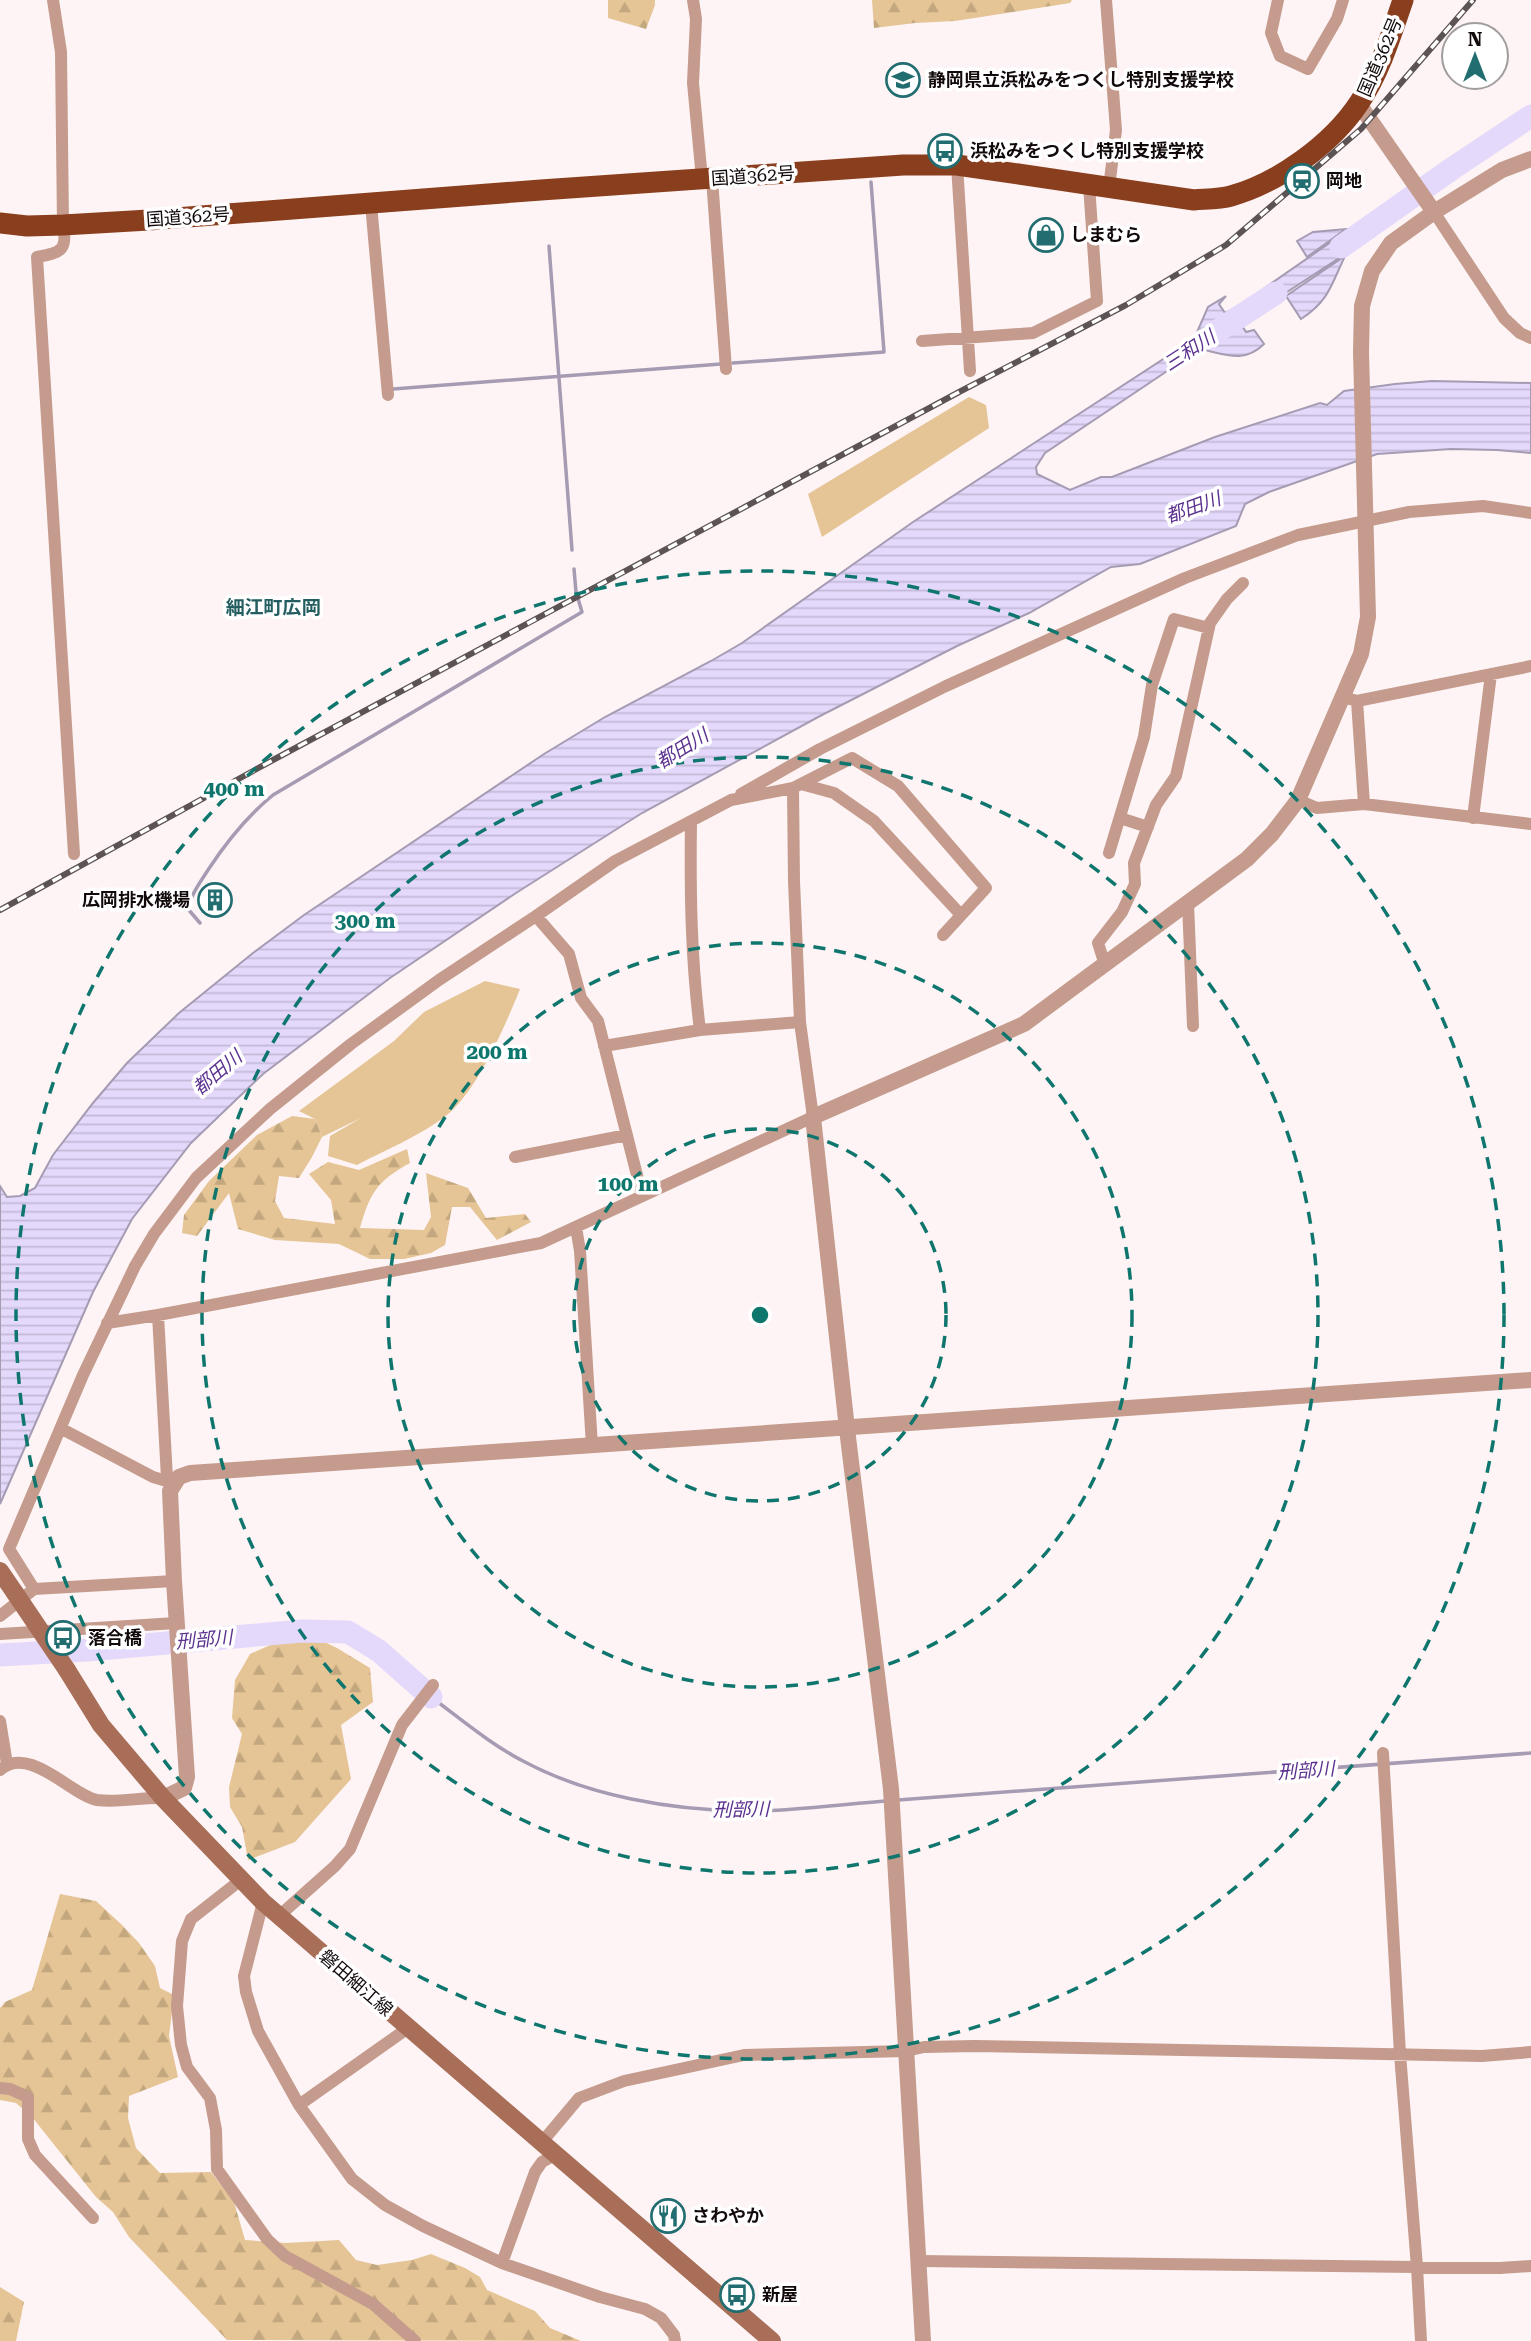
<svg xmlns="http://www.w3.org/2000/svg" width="1531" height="2341" viewBox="0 0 1531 2341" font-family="'Roboto Serif','Noto Sans JP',serif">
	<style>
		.green { fill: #e5c495 }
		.forest { fill: url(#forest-firs) }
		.water { fill: url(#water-rules); stroke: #a59bb3; stroke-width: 2 }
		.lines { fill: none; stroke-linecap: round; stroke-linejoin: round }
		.stream { stroke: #a59bb3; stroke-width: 3.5 }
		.river { stroke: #e4d9fb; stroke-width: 23 }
		.minor { stroke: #c49b8c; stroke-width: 12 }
		.tertiary { stroke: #c49b8c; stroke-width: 16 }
		.secondary { stroke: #a86e58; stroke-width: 18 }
		.trunk { stroke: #893f1e; stroke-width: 21 }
		.rail-casing { stroke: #5c5354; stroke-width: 6 }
		.rail { stroke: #fff; stroke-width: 3.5; stroke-dasharray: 10; stroke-linecap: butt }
		.secondary-bridge { stroke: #a86e58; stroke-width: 18 }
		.ring { fill: none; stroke: #0f766e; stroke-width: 3.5; stroke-dasharray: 12 9 }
		.labels { text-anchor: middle; stroke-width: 7; stroke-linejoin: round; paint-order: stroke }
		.street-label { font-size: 18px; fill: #11090a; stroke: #fff }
		.poi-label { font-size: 18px; font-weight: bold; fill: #11090a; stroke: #fff; text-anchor: start }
		.water-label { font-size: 19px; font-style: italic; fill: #5b328f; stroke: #fff }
		.neighbourhood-label { font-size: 19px; font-weight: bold; fill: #235d5f; stroke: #fff }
		.centre { fill: #0f766e; stroke: #fff; stroke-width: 3.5 }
		.ring-label { font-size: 21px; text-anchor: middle; font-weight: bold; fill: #0f766e; stroke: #fff; stroke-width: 7; stroke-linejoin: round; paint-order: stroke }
	</style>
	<defs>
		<pattern id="forest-firs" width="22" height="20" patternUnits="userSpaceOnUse" patternTransform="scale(1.75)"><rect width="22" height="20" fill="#e5c495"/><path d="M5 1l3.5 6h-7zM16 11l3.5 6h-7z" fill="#c3a77f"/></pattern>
		<pattern id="water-rules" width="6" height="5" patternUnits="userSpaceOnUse" patternTransform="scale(1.75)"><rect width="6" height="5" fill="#e4d9fb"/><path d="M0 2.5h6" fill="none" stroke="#c3b9d6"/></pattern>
	</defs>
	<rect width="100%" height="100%" fill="#fef4f5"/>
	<path class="green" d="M969,397L986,405L989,428L822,537L808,494Z
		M485,981L520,989C506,1024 477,1091 447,1115C420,1136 387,1149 357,1165L328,1156L330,1136L361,1118L322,1137L315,1119L299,1111L394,1041L424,1012Z"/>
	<path class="forest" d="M608,0H655V5L646,29L608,18Z
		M872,0H1072L1070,3L955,21L915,23L874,28Z
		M292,1116L315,1119L322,1137L312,1157L299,1178L279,1176L275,1201L284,1218L335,1224L331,1200L309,1174L328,1162L359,1170L407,1149L410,1163C377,1181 370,1193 360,1228L424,1230L431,1217L426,1173L468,1188L486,1218L525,1214L531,1222L497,1240L470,1207H452L445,1245L431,1253L404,1259H370L339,1244L275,1240L238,1229L229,1193L197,1236L182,1233L184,1215L209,1181L257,1135Z
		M302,1631L337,1648L370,1668L373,1702L341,1725L351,1779L295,1842L248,1860L242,1827L230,1807L229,1787L242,1734L232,1718L235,1680L250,1654Z
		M60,1894L96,1901L122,1925L139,1943L155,1966L160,1988L174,1995L169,2036L178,2077L129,2096L128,2118L136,2148L160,2173L211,2172L234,2202L245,2240L286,2243L339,2240L356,2260L377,2265L412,2260L431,2254L465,2268L480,2277L487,2290L535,2311L550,2328L581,2341L227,2340L129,2237L113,2212L96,2197L32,2117L16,2103L0,2100V2008L5,2002L32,1990Z
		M0,2287L24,2302L16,2341H0Z"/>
	<path class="water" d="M1373,224L1354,238L1347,253L1261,309V312L1256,315L1246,301L1351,228Z
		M1346,229L1307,257L1297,241L1313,232Z
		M1345,256C1331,285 1329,301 1301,319L1286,296Z
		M1226,296L1219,304L1225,313L1235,308L1243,320L1241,324L1246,332L1254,330L1264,344C1244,364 1225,354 1200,349L1045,453L1036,467L1037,474L1070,490L1101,477H1112L1215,437L1320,403L1327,405L1344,391L1395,384L1432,381L1531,383V453L1497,450L1451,449L1377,454L1269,492L1245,504L1236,526L1140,564L1111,567L1029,613L957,646L820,716L642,813L516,893L390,978L263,1074L191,1143L132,1219L93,1292L0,1504V1186L7,1197L20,1196L35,1188L53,1155L93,1103L127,1063L179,1013L253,953L304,915L544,754L605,717L711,661L742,643L913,522L1194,339L1208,307Z"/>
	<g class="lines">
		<path class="stream" d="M549,246L572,550
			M733,363L884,352L871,182
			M393,389L721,364
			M200,923L188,909C191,894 201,881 208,870C227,841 246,817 273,795L582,612L576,592L574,569
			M431,1697C461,1719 490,1744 523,1761C588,1796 670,1810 744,1811C791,1812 839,1804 887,1801
			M898,1800L1531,1753"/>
		<path class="river" d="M1341,247L1453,168L1531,116
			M1216,332L1276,293
			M0,1655L88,1650L302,1631L348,1632L379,1651L431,1697"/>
		<path class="minor" d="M53,0L61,52L63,225C68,250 61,253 37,257L74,854
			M693,0L696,19L693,83L702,179
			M1106,0L1116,130L1109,188
			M1278,0L1271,33L1280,56L1308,69L1337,19L1343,0
			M957,165L970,371
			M712,179L726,369
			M371,204L388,395
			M1434,212L1504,318L1520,333L1531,338
			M922,341L1033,333L1097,301L1089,185
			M1343,697L1357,701L1531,666
			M1357,701L1364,804
			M801,784L834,793L874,821L961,915
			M741,794L820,749L946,686L1185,578L1298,535L1409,512L1483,506L1531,513
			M1298,800L1317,808L1364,804L1531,824
			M1120,818L1148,827
			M1473,818L1491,674
			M691,821C690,893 691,959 700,1030
			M1109,853L1144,737L1152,685L1174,619L1209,628
			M1188,903L1193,1026
			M536,916L569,954L581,998L598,1021L642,1195
			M1105,965L1098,943L1122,912L1135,884L1134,863L1156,805L1176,776L1210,623L1227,599L1243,583
			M604,1046L700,1030L800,1022
			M515,1157L627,1135
			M576,1227L580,1251L592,1446
			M107,1323L158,1315
			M62,1429L153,1477L173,1483
			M174,1483L167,1478L158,1315L541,1243L813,1117L800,1022L794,881L793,788
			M34,1589L174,1581
			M0,1616L34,1589L9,1549L83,1375L135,1266L154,1234L196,1178L270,1109L351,1044L439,980L536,916L615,861L731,800L793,788L852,758L898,786L986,888L943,935
			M0,1634L176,1623
			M0,1721L7,1764
			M1383,1753L1400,2054L1417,2267L1421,2341
			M0,1770C29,1744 71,1795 97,1800C119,1803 141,1797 163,1798
			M242,1879L191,1919L182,1941L177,2006L181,2045L187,2067L210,2098L216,2130L217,2169L267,2239L285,2256L373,2304L415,2341
			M263,1902L244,1976L246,1992L258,2031L299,2105L352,2179L385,2205L423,2226L502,2263L600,2297L645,2309L661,2318L674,2335L675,2341
			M279,1916L335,1866L350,1849L402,1725L433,1685
			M0,2088L10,2089L28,2097V2139L35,2155L93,2218
			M299,2105L408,2028
			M542,2142L579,2098L624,2081L744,2055L906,2051L924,2047L974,2046L1482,2056L1531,2052
			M919,2261L1500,2268L1531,2266
			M502,2263L535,2172L542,2162L556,2154"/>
		<path class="tertiary" d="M1359,104L1434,212L1502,170L1531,159
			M163,1798L184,1788L187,1777L174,1581L170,1491L179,1477L190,1473L1531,1380
			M923,2341L891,1789L847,1429L813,1117L1024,1024L1247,859L1272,834L1298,800L1361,654L1368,617L1361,352L1362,306L1372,271L1391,243L1434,212"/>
		<path class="secondary" d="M0,1571L15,1593
			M67,1670L101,1725L163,1798L263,1902L772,2341"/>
		<path class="trunk" d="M0,223L27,226L63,225L149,220L541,190L903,165H957L1194,200C1206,199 1220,199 1231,196C1278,183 1332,144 1359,103C1380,72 1391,35 1403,0"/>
		<g class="rail-casing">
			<path id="rail" d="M0,910L273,760L961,391L1126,305L1226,245L1361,129L1473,0"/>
		</g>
		<use href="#rail" class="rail"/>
		<path class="secondary-bridge" d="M15,1593L67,1670"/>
	</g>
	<g class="ring">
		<circle cx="760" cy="1315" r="186"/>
		<circle cx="760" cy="1315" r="372"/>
		<circle cx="760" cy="1315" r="558"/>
		<circle cx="760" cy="1315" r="744"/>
	</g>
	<defs>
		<g id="school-ring" transform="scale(1.75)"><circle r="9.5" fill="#fff" stroke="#226d70" stroke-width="1.5"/><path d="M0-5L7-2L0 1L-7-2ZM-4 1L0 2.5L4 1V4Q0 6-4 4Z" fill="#226d70"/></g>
		<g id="bus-ring" transform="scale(1.75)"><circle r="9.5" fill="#fff" stroke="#226d70" stroke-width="1.5"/><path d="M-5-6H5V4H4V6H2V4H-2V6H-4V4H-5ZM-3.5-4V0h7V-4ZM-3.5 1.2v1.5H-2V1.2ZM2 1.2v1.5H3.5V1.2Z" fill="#226d70"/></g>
		<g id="station-ring" transform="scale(1.75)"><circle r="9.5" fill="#fff" stroke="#226d70" stroke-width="1.5"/><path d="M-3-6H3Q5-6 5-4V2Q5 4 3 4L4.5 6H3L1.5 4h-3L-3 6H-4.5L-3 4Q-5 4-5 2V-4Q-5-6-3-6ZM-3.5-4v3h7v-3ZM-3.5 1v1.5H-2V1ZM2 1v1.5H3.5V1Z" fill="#226d70"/></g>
		<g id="shop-ring" transform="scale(1.75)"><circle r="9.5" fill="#fff" stroke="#226d70" stroke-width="1.5"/><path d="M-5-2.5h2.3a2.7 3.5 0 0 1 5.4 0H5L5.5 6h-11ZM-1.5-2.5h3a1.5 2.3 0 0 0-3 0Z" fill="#226d70"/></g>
		<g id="building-ring" transform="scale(1.75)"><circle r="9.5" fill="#fff" stroke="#226d70" stroke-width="1.5"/><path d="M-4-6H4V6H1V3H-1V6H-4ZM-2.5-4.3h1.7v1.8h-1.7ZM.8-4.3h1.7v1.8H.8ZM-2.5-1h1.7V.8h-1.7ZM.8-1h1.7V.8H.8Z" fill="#226d70"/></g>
		<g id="restaurant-ring" transform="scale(1.75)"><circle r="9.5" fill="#fff" stroke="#226d70" stroke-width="1.5"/><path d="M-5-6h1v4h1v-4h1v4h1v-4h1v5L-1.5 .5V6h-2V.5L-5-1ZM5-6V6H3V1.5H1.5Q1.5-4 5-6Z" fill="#226d70"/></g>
	</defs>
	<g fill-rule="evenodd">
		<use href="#school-ring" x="903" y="80"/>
		<use href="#bus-ring" x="945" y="151"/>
		<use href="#station-ring" x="1302" y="181"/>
		<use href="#shop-ring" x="1046" y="235"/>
		<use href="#building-ring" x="215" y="900"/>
		<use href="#bus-ring" x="63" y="1638"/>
		<use href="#restaurant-ring" x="668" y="2216"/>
		<use href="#bus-ring" x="737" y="2295"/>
	</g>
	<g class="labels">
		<g class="street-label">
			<text transform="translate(1380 57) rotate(-67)" y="6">国道362号</text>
			<text transform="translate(753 176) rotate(-4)" y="6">国道362号</text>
			<text transform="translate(188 217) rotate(-4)" y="6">国道362号</text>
			<text transform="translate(356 1983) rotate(41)" y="6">磐田細江線</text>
		</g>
		<g class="poi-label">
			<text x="928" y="86">静岡県立浜松みをつくし特別支援学校</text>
			<text x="970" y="157">浜松みをつくし特別支援学校</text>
			<text x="1326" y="187">岡地</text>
			<text x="1070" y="241">しまむら</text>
			<text x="190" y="906" text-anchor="end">広岡排水機場</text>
			<text x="88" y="1644">落合橋</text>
			<text x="692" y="2222">さわやか</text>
			<text x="762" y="2301">新屋</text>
		</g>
		<g class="water-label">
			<text transform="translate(1189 350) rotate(-33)" y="7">三和川</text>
			<text transform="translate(1193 507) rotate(-20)" y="7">都田川</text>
			<text transform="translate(682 748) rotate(-32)" y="7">都田川</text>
			<text transform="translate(217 1072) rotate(-40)" y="7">都田川</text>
			<text transform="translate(204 1639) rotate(-5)" y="7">刑部川</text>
			<text transform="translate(1306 1770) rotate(-4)" y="7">刑部川</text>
			<text transform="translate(741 1809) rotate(-1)" y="7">刑部川</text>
		</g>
		<g class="neighbourhood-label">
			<text x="273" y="614">細江町広岡</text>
		</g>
	</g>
	<circle cx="760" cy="1315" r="10" class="centre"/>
	<g class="ring-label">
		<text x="234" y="796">400 m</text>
		<text x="365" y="928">300 m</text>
		<text x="497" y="1059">200 m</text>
		<text x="628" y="1191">100 m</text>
	</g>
	<g transform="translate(1475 56)"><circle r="33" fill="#ffffff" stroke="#a09d9d" stroke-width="2"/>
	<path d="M0-5L12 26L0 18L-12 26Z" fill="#226d70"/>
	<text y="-10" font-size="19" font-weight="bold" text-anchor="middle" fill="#11090a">N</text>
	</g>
</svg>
